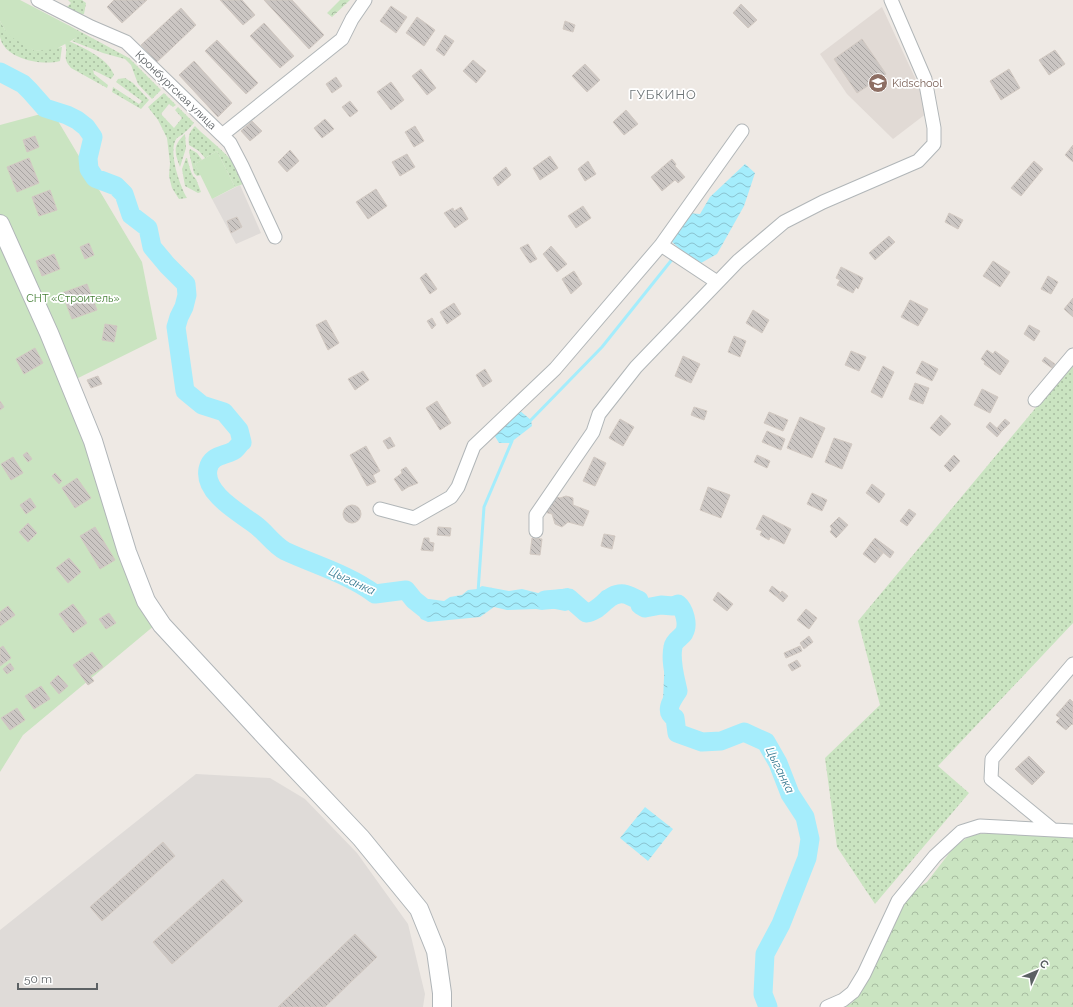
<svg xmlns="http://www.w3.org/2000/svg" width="1073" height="1007" viewBox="0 0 1073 1007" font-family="Raleway,sans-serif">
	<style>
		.industrial { fill: #dfdbd8 }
		.education { fill: #e1dad5 }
		.grass { fill: url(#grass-dots) }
		.forest { fill: url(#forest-crowns) }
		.green { fill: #cae4c1 }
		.water { fill: url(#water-waves) }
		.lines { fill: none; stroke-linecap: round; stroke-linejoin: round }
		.stream { stroke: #a5edfc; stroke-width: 3 }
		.river { stroke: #a5edfc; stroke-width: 19 }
		.building { fill: url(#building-back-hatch); stroke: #d2c9c2 }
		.street-casing { stroke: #b1b6b8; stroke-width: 15 }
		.secondary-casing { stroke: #b0b5b8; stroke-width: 20 }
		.street { stroke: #fff; stroke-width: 13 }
		.secondary { stroke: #fff; stroke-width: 18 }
		.labels { text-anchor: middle; stroke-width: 3.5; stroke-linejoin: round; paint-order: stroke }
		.education-label { font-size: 11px; fill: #785e54; stroke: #fff; text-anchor: start }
		.street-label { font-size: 11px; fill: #5c6164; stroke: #fff }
		.park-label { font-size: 11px; fill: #468037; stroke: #fff }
		.water-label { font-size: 12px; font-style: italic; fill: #3b7d94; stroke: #fff }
		.quarter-label { font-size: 13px; letter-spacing: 1px; fill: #6d7476; stroke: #fff }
	</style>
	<defs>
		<pattern id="grass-dots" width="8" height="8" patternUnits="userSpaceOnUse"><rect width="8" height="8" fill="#cae4c1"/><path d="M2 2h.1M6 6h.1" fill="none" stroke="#a7bca0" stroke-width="1.8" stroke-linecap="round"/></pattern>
		<pattern id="forest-crowns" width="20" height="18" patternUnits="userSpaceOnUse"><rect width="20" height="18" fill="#cae4c1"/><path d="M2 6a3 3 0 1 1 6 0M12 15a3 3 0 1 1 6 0" fill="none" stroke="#a7bca0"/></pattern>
		<pattern id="water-waves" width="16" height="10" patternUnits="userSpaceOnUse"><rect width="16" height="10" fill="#a5edfc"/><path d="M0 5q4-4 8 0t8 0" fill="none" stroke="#8ac3d0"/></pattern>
		<pattern id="building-back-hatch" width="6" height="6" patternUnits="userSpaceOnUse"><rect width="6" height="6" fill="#cbc6c3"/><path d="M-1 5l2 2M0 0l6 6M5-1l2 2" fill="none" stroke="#a8a4a2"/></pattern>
	</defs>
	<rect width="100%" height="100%" fill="#eee9e4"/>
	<path class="industrial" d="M240,185L261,233L236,244L212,199Z
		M196,774L270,778L305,799L357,853L408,924L425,994L423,1007H0V930Z"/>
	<path class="education" d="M882,7L923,95L927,113L893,139L847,94L820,54Z"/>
	<path class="grass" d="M68,0H82L86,3L84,14L78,15L66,8L71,3Z
		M0,21L5,30L35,51L62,47L60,61C42,66 4,59 0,37C0,32 0,26 0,21Z
		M68,25L129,58L161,90L152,99L138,84L131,65L125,59L103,53L72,41L76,38Z
		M69,41C85,49 108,58 114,75L111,79L93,70L94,74L108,85L107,88L71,68C61,56 69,56 65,43Z
		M125,78L133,83L149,100L141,109L112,92L113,87L139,104L142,101L116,82L118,79Z
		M164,93L176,105L173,107L169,104L161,114L174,128L182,118L175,110L178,107L194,123C191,126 188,130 185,132C183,135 179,136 177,138C167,149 180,187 187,198L179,199L172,188L169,176L170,163L167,138L158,120L148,107Z
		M195,126C211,143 240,160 243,184L235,187L217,151L205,158L199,151L189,145C188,137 189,132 195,126Z
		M185,134L186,148L180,167C174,152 173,145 185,134Z
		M190,149L197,153L202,160L195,164L201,175L197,176L194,173L189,152Z
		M186,158H187L190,169L193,176L196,179L201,192L198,193L185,186L182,169Z
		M1073,363V623L938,766L969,793L875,904L837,847L825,758L880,705L858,621Z"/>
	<path class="forest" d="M340,0H350L332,17L327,13Z
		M1012,830L1073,838V1007H845L853,1002L875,966L884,931L906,896L927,882L954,847L971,835Z"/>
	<path class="green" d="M0,0H20L22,1L68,25L76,30V38L56,49L35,51L11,37L5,30L0,21Z
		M52,111L142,262L157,339L66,384L161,620L23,735L0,772V125Z
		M217,151L235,187L212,199L195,164Z"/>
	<path class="water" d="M745,164L755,173L744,206L717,254L701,263L680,249L671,241L688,213L700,214L710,197Z
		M519,410L531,420L532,426L510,443H499L493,433Z
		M482,586L509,591L522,589L538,593L568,588L571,590L569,610L565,611L550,608L542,610L536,609L507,610L494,607L480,617L428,622L421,619L406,594V590H410L417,600L429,599L444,601L450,597L462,595L468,590L477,589Z
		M608,589L625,591L623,600L621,603L604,607L598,601L597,597L602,591Z
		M668,645L673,647L674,649C678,668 689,706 667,718L664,712L663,701L665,653Z
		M645,807L673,829L648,861L620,838Z"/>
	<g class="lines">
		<path class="stream" d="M529,422L602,347L674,257
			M478,592L484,507L512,441"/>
		<path class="river" d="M0,72L23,84L30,91L45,108L67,115L77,120L86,127L93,137L88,158L89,169L95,178L116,186L124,194L131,215L148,228L152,247L167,265L186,284L187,295L184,307L179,317L176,327L185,391L202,405L224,412L239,430L242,442C239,444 237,449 233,451C224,456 211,455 208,469C203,494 242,514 257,526C267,534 274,545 285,551C315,565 348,574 375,594L406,590L414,600L424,608
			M545,600L569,598L586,613C601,612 607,592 624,594C629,595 634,598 639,600L640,605L645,608L661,605L673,606L678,604C684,609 689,624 684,633C681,638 674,640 673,647C670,661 675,677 678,691C673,699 663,711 675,718L677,733L702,742L721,741L744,732L766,742L778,763L790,794L805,817L810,839L807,858L781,924L765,954L763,994L768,1007"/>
	</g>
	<path class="building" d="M114,0H147L122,23L107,7Z
		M220,0H242L255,15L243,25Z
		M264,0H292L324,35L309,49Z
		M741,4L757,20L748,28L733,13Z
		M391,6L407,17L396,33L380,21Z
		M181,8L196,25L157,62L141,45Z
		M417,17L435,30L424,46L406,33Z
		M565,21L575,25L573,32L563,29Z
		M264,23L294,56L280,68L250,36Z
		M445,35L454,41L444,56L436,50Z
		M862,39L886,74L857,93L834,59Z
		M217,40L258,83L246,94L205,51Z
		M1055,50L1065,64L1049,75L1039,60Z
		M473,60L486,71L476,83L463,71Z
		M194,61L232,103L218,117L179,75Z
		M585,64L600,80L587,92L572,76Z
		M421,69L436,88L427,95L412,76Z
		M1009,69L1020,88L1001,100L990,81Z
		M336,77L342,86L332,93L326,84Z
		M391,82L404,100L391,110L377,92Z
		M350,101L358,111L350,117L342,107Z
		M626,110L638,124L624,135L613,122Z
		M325,119L334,129L322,138L314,128Z
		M252,121L262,131L250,141L241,131Z
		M415,126L424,141L414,147L405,132Z
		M35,136L39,147L27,152L23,140Z
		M1073,145V162L1065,155Z
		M290,150L299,161L287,172L278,162Z
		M407,154L415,167L400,176L392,162Z
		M550,156L558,168L540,180L533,168Z
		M29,158L39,183L17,192L7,167Z
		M672,159L676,164L675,166L685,177L678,183L675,180L662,191L651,177Z
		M588,161L596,174L585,181L578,169Z
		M1034,161L1043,169L1021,196L1011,188Z
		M506,167L511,175L498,186L493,178Z
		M376,189L387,206L368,219L356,202Z
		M50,190L57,210L39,216L32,197Z
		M583,206L591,218L576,228L568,216Z
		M461,207L468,219L455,228L444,213L453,208L454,211Z
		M949,213L963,220L958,229L945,222Z
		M237,217L242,227L231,233L227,221Z
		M889,236L895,242L875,260L869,253Z
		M89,243L94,255L85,259L80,247Z
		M528,244L537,259L530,263L520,248Z
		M551,246L567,264L557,272L543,254Z
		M54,254L60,269L42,276L36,261Z
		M993,261L1010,272L1000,287L983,276Z
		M841,267L863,278L858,289L856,287L853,293L837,285L840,280L836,278Z
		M574,271L582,284L571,294L562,279Z
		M426,273L437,289L430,294L420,278Z
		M1048,276L1058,282L1051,294L1041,289Z
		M87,284L97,310L72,319L62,293Z
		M1073,298V317L1064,309Z
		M910,300L928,309L918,326L901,317Z
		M454,303L461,314L447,324L440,312Z
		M753,310L769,320L762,333L746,323Z
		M432,318L436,325L432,329L427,321Z
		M326,320L339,343L328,350L316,325Z
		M105,324L117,326L114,342L102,340Z
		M1029,325L1040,331L1034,341L1024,334Z
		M734,336L746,341L740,357L728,352Z
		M35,348L43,363L24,374L16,359Z
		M987,350L993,354L995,351L1009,361L1000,375L984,364L985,362L981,359Z
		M851,351L866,357L859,371L845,365Z
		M683,356L700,364L691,383L675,376Z
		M1045,357L1055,364L1052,368L1042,361Z
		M922,361L938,369L932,381L916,373Z
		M883,366L894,372L882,398L871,392Z
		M485,369L492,381L483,387L476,375Z
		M363,371L369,380L355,390L348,379Z
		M98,376L102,384L91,388L87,380Z
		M915,383L929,388L923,404L909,399Z
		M982,389L998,397L990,413L974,405Z
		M0,401L4,407L0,410Z
		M437,401L451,423L440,430L426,408Z
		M694,407L707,411L704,420L691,415Z
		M769,412L788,420L783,431L764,423Z
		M941,415L951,424L940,436L930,428Z
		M800,417L825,428L812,458L787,448Z
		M620,419L634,427L623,446L609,438Z
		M1005,419L1010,423L1001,432L997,428Z
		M990,422L1001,432L997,437L986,427Z
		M767,431L785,439L781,450L762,442Z
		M390,437L395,446L388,449L383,441Z
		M834,438L852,444L842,469L825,462Z
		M366,446L380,471L373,475L376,482L367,486L350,455Z
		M27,452L32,459L28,462L23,455Z
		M757,455L770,461L767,468L754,462Z
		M954,455L960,461L950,472L944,466Z
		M13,457L23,473L11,480L1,464Z
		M594,457L606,463L595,486L583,481Z
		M406,467L418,483L408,487L402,491L394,479L402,473L401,470Z
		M55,473L62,481L59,484L52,476Z
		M77,478L91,498L75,508L62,488Z
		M872,484L885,494L879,503L866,493Z
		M708,487L730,495L721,518L700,510Z
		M812,493L827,500L822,511L807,504Z
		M551,495L560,498L566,496L573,498V505L589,511L583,526L568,522L562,527L555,524L552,514L544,512Z
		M30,498L36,507L26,514L20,505Z
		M343 514a9 9 0 1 1 18 0a9 9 0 1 1-18 0Z
		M909,509L916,514L907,526L900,521Z
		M763,515L791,529L784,544L770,537L769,540L760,535L762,531L756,529Z
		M839,517L848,525L836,538L830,532L832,529L830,526Z
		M28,523L37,533L28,542L19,532Z
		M95,527L115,560L100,569L80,536Z
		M438,527L451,528L450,536L437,535Z
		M604,534L615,536L612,549L601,546Z
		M424,538H429V542L434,543L433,551L421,550Z
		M532,538L542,539L540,555L530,554Z
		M875,538L894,552L890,558L871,543Z
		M871,543L883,553L875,563L863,554Z
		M69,558L81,572L68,583L56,568Z
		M772,586L781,593L777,597L769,591Z
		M782,591L788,596L783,602L777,597Z
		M718,592L733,604L727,611L713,600Z
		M73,604L87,623L73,633L59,614Z
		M8,606L15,615L0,626V612Z
		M806,609L817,618L809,629L797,620Z
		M109,613L116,623L106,629L99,619Z
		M809,636L813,642L804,649L800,643Z
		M3,646L11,658L0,666V648Z
		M800,646L802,651L786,658L784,653Z
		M92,652L103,667L90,676L94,681L88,685L73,665Z
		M797,660L801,666L792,671L788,665Z
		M10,663L14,669L7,674L3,669Z
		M58,675L68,686L59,694L50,683Z
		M41,686L50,699L34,709L25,696Z
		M1070,699L1073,702V725L1072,724L1066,730L1056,722L1060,718L1056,715Z
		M17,708L25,720L10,730L1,718Z
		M1029,756L1045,772L1032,785L1015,769Z
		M163,842L175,856L102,921L90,907Z
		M223,879L243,901L172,964L153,942Z
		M355,934L377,957L325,1007H278Z"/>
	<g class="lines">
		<g class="street-casing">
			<path id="street" d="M38,0L91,27L126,42L222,135L342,39L352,19L365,0
				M222,135L230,143L242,166L275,237
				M661,245L717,282
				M1035,400L1073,355
				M380,509L414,518L451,497L458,487L474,446L555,369L661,245L742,131
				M536,531V515L593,432L599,414L636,367L738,261L784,222L823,202L918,161L934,144V128L925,79L891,0
				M1052,829L991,779L992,759L1073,664
				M827,1007L843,1000L853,992L864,974L898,901L935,856L961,832L980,826L1073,831"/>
		</g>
		<g class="secondary-casing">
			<path id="secondary" d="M0,224L49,333L93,441L127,552L146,601L162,625L274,746L361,838L419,909L436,951L442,993V1007"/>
		</g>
		<use href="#street" class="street"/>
		<use href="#secondary" class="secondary"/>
	</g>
	<defs>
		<g id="school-disc" transform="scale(1)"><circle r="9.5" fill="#8d6e63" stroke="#fff"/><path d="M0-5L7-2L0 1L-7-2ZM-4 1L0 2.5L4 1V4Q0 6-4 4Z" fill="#fff"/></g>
	</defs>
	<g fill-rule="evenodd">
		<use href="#school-disc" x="878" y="83"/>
	</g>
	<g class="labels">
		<g class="education-label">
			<text x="892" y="87">Kidschool</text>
		</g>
		<g class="street-label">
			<text transform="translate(176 90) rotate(44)" y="4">Кронбургская улица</text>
		</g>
		<g class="park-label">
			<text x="73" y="302">СНТ «Строитель»</text>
		</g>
		<g class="water-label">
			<text transform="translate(352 581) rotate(25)" y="4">Цыганка</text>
			<text transform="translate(780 770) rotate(64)" y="4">Цыганка</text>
		</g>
		<g class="quarter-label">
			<text x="663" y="99">ГУБКИНО</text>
		</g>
	</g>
	<g transform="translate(1037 971) rotate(46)" stroke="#ffffff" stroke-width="3" paint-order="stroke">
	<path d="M0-3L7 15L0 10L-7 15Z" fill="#5c6164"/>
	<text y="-6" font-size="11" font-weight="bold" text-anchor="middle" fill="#5c6164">С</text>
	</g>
	<path d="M18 983v6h79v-6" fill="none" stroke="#5c6164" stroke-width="2"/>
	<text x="24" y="983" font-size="12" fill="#5c6164" stroke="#ffffff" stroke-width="3" paint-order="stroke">50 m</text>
</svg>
